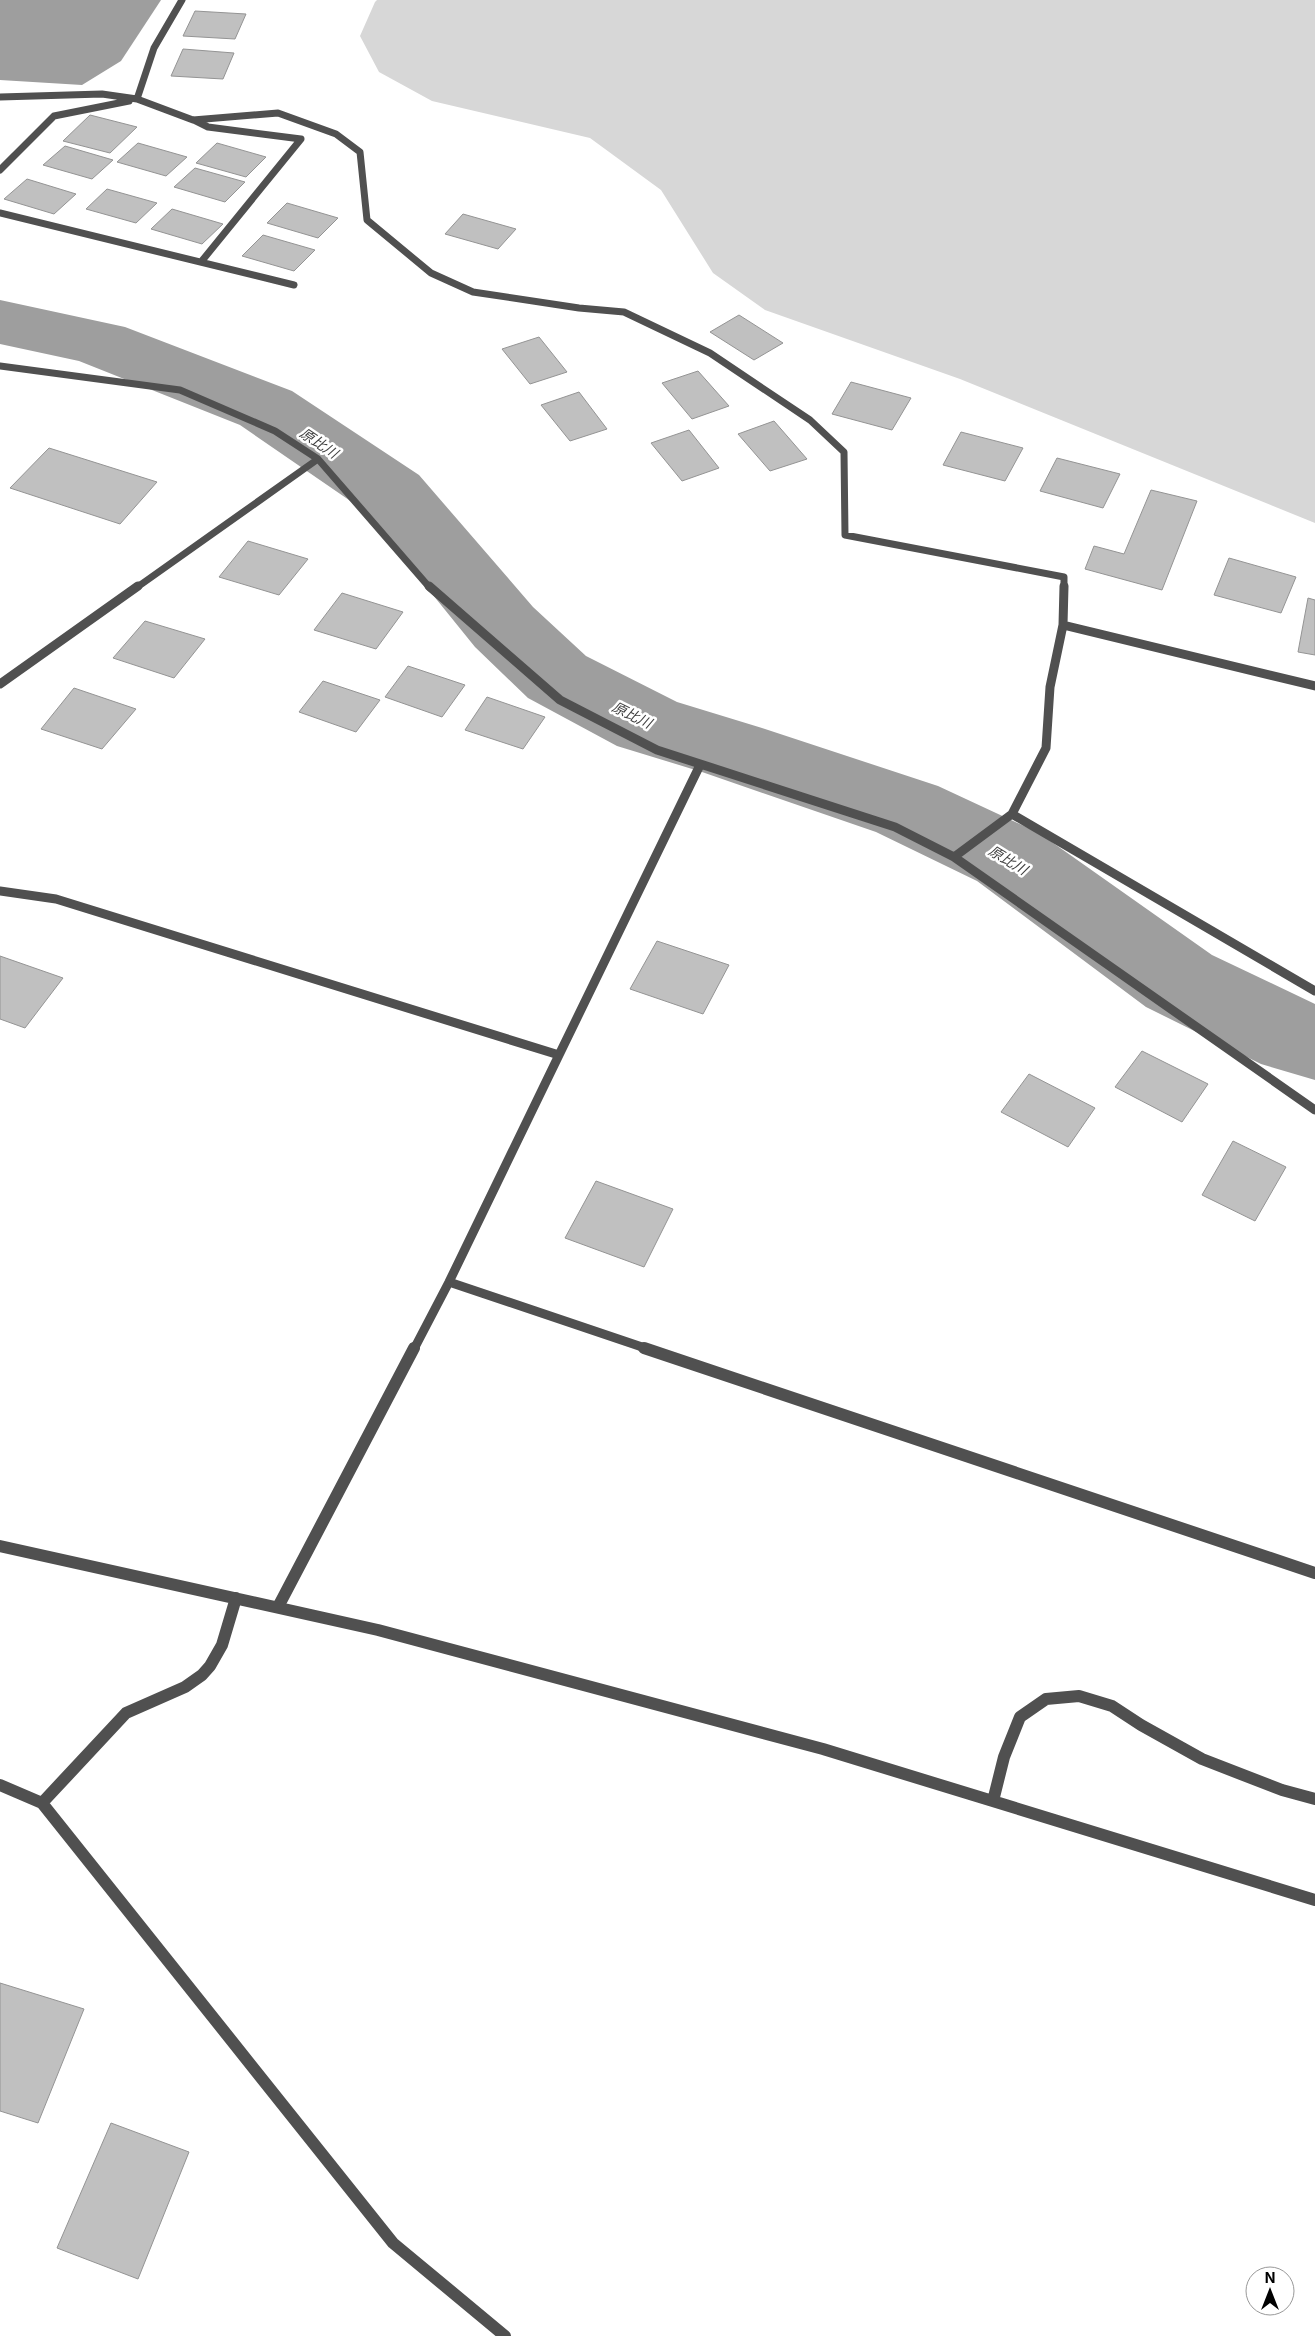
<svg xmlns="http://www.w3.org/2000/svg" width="1315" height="2336" viewBox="0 0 1315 2336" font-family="Inter,'Noto Sans JP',sans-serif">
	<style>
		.green { fill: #d7d7d7 }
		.water { fill: #9e9e9e }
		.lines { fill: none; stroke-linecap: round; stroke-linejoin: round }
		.river { fill: #9e9e9e; fill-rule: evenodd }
		.building { fill: #c0c0c0; stroke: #949494 }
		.street-far2 { stroke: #505050; stroke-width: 7 }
		.street-far1 { stroke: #505050; stroke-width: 9 }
		.street { stroke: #505050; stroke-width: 12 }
		.labels { text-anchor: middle; stroke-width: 5; stroke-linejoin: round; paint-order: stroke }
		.water-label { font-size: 14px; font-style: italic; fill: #3f3f3f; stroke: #fff }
	</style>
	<rect width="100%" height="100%" fill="#fff"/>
	<path class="green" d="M377,0H1315V523L960,379L765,310L713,273L661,190L590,138L432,101L379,72L360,36L375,2Z"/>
	<path class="water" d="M0,0H161L121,61L82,85L0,80Z"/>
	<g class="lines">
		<path class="river" d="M0,300L125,327L292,391L419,475L533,607L586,656L677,702L762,728L938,786L1039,833L1212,955L1315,1004V1080L1261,1064L1146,1007L977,881L876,832L702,772L617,746L528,698L475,647L365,511L240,425L79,361L0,344Z"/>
	</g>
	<path class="building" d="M195,11L246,14L235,39L183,36Z
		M183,49L234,53L223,79L171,76Z
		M90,115L137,127L110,153L63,141Z
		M138,143L187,157L166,176L117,162Z
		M217,143L266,157L246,177L196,163Z
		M65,146L113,160L92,179L43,165Z
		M195,168L245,182L225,202L174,187Z
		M27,179L76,194L54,214L4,199Z
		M107,189L157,203L136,223L86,209Z
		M287,203L338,218L318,238L267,223Z
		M172,209L223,224L202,244L151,229Z
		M463,214L516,229L498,249L445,234Z
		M263,235L315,250L294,271L242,256Z
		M739,315L783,343L754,360L710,332Z
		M539,337L567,372L530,384L502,349Z
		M698,371L729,406L692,419L662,383Z
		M851,382L911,398L892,430L832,414Z
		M579,392L607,429L570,441L541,405Z
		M774,421L807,459L770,471L738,434Z
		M689,430L719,468L682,481L651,443Z
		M961,432L1023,448L1005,481L943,465Z
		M49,448L157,482L120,524L10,488Z
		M1057,458L1120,474L1103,508L1040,491Z
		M1151,490L1197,501L1162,590L1085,569L1094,546L1124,554Z
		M248,541L308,559L279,595L219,577Z
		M1229,558L1296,577L1281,613L1214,595Z
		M342,593L403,612L376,649L314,630Z
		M1308,598L1315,600V655L1298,652Z
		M145,621L205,639L174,678L113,658Z
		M408,666L465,685L442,717L385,697Z
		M323,681L380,700L356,732L299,712Z
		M74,688L136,709L102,749L41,729Z
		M487,697L545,717L523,749L465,730Z
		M657,941L729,965L703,1014L630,989Z
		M0,956L63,978L25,1028L0,1019Z
		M1142,1051L1208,1084L1182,1122L1115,1087Z
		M1029,1074L1095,1108L1068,1147L1001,1112Z
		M1233,1141L1286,1167L1255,1221L1202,1195Z
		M596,1181L673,1209L644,1267L565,1238Z
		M0,1983L84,2009L38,2123L0,2111Z
		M111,2123L189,2152L138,2279L57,2248Z"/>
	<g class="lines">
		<path class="street-far2" d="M0,97L102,94L137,99L193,120L278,113L336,134L360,152L367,220L431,273L473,292L579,308L624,312L710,353L810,420L844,452L845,535L1064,577V588
			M137,99L154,48L182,0
			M194,120L208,127L301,139L201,262
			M0,170L54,116L129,101
			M0,213L294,285
			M0,366L180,390L275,431L318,459L430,588
			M136,588L318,459"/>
		<path class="street-far1" d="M429,586L560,700L657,750L895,827L954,857L1315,1110
			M1064,586L1063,625L1315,686
			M0,684L138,586
			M1012,814L1046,748L1050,687L1063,625
			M954,857L1012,814L1315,991
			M0,891L56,899L559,1055L449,1282L414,1349
			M559,1055L700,765
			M449,1282L648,1349"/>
		<path class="street" d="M644,1348L1315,1573
			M0,1546L378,1630L823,1749L1315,1900
			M278,1607L414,1348
			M0,1785L42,1803L393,2243L505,2336
			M993,1801L1004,1757L1020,1717L1046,1699L1079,1696L1112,1706L1141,1725L1202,1759L1282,1790L1315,1799
			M42,1803L126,1713L185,1687L202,1675L210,1666L222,1645L236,1598"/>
	</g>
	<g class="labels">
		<g class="water-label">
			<text transform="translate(319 443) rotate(34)" y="5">原比川</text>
			<text transform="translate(632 715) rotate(26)" y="5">原比川</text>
			<text transform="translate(1008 860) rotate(31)" y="5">原比川</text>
		</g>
	</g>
	<g transform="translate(1270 2291)"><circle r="24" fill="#ffffff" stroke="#999999"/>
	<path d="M0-4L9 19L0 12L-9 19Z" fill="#000000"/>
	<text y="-8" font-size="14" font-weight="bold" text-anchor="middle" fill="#000000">N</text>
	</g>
</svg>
